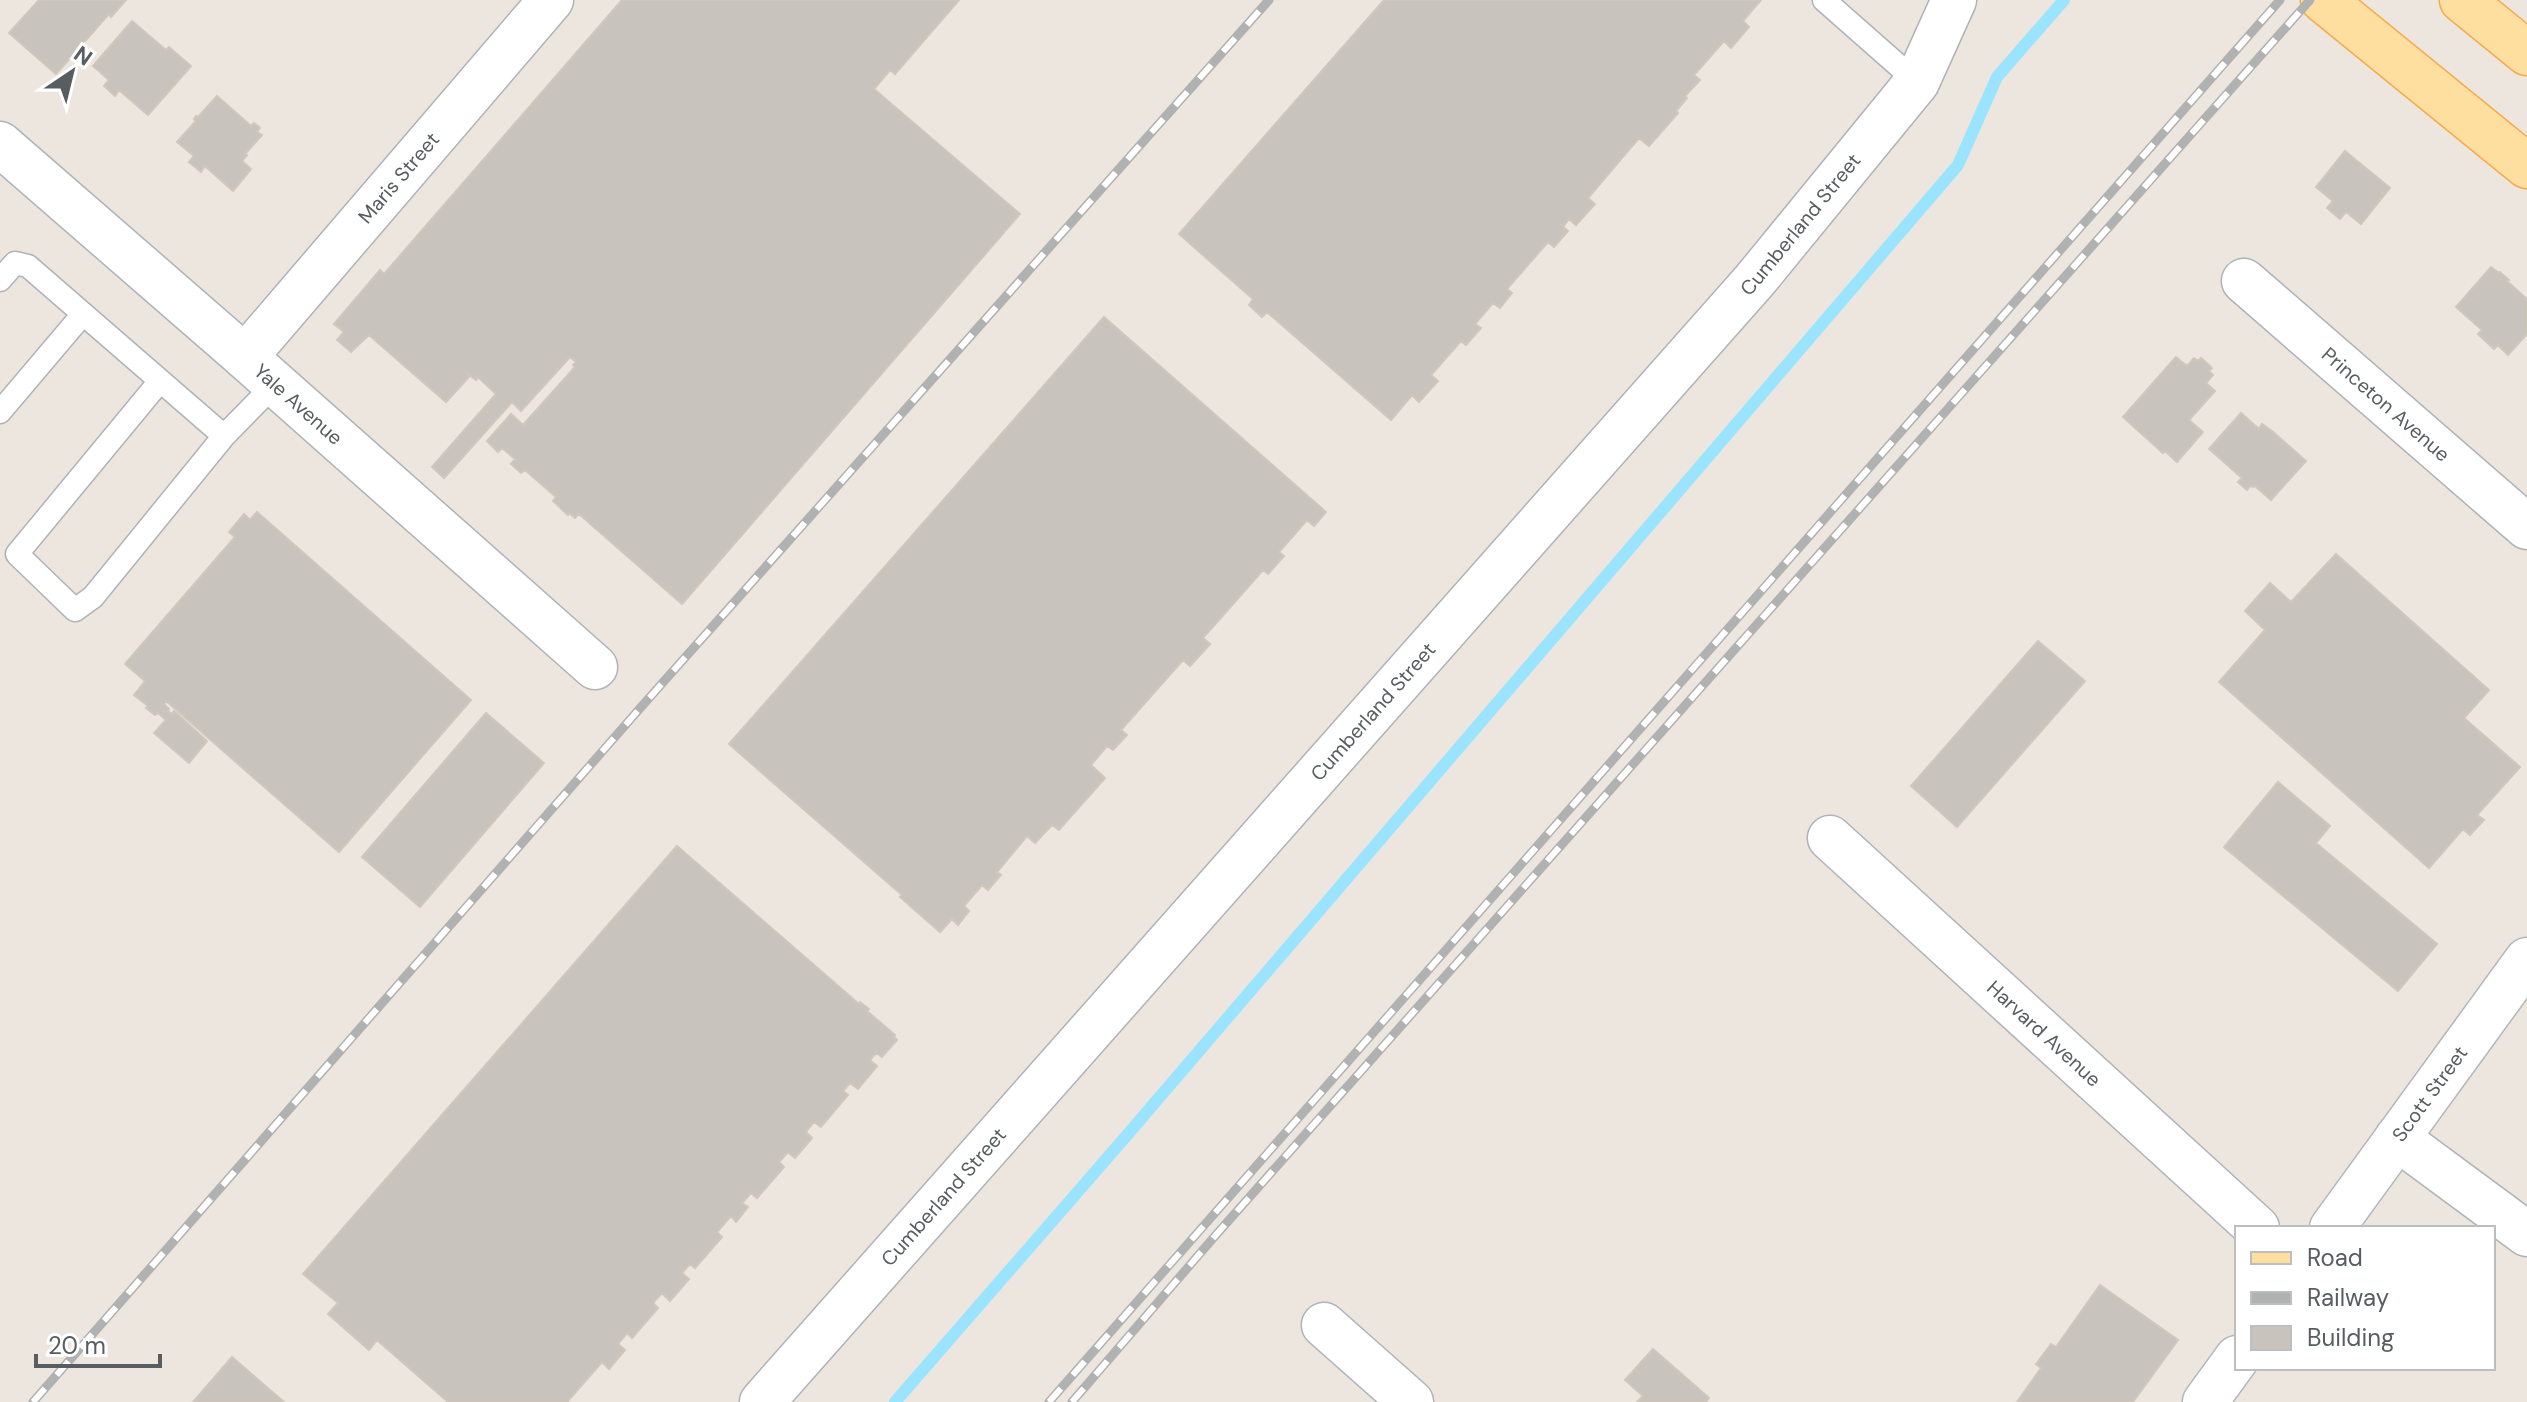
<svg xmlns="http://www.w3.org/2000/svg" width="2527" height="1402" viewBox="0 0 2527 1402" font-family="'DM Sans',sans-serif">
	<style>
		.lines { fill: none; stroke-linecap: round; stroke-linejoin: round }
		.stream { stroke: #9be4ff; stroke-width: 12 }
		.building { fill: #c8c3bd; stroke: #d0c7bc; stroke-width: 2 }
		.lane-casing { stroke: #afb3b7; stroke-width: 25 }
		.street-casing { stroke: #afb3b7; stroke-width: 47 }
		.secondary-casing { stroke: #b0b6ba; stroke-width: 47 }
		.primary-casing { stroke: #f7aa4c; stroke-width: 47 }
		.lane { stroke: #fff; stroke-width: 22 }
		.street { stroke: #fff; stroke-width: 44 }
		.secondary { stroke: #fff; stroke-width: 44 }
		.primary { stroke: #ffdfa0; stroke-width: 44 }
		.rail-casing { stroke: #b0b1b1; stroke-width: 9 }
		.rail { stroke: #fff; stroke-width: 6; stroke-dasharray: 18; stroke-linecap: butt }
		.labels { text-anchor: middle; stroke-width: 8; stroke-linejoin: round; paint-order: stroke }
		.street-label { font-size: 20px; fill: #575d60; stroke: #fff }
	</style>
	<rect width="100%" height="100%" fill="#ece6de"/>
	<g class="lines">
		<path class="stream" d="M895,1402L1128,1134L1958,165L1997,77L2064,0"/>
	</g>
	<path class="building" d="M39,0H126L111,17L109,14L56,74L9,33Z
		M622,0H959L895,74L890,70L874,89L1020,214L682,604L579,514L575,518L569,513L568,515L553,501L556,497L525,470L521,473L511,464L515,459L502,448L498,452L487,441L511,414L523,425L575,367L573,365L576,362L570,357L521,411L512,402L444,478L432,467L496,394L478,377L476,380L468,374L469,377L446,402L369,335L351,352L337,340L344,332L334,324L380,270L384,274Z
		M1384,0H1761L1743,21L1749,27L1731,48L1724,41L1694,75L1700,80L1685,96L1687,98L1676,111L1678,113L1649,146L1639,138L1588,198L1595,204L1576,225L1569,219L1563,227L1568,231L1554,247L1548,242L1507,289L1512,293L1500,308L1493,303L1475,324L1481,328L1466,345L1461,341L1431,375L1438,381L1419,402L1412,395L1391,420L1267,312L1262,317L1249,305L1253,299L1179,234Z
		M132,21L166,50L169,47L191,66L148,115L119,90L115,96L104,86L109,80L93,66Z
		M217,96L251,126L254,123L260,128L257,132L262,135L245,154L247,155L242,161L251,169L233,191L205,166L201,172L189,162L194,156L177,142L196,121L194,119L196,116L198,117Z
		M2345,151L2390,188L2361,224L2346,212L2340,219L2327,208L2333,201L2316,187Z
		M2491,267L2499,273L2500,272L2509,280L2507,281L2527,299V334L2508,355L2498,345L2494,349L2478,334L2482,330L2456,307Z
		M1104,317L1326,512L1314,526L1307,520L1279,552L1284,556L1268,574L1263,570L1203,638L1210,644L1190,666L1183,660L1121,730L1127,735L1113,750L1107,746L1091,765L1105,778L1059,830L1052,825L1035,843L1027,836L997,872L1001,875L988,890L982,885L964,906L969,911L958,925L952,919L940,932L900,897L902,895L729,744Z
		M2176,357L2187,366L2194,358L2198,361L2201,358L2212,368L2209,371L2213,375L2206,383L2215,391L2189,420L2203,432L2177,462L2165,451L2163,453L2123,417Z
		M2241,413L2259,429L2262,424L2272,431L2306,461L2271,500L2255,486L2253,487L2250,486L2247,490L2238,482L2242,478L2209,449Z
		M257,512L471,700L339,852L166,701L164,704L169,709L168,711L172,714L174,711L207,741L189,763L154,733L166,720L158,713L155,715L146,708L148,706L134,695L145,681L125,664L235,537L229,532L244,514L250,520Z
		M2336,554L2489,690L2464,718L2520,767L2477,815L2484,820L2470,835L2463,829L2429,868L2219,682L2265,630L2245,611L2270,583L2291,602Z
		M2038,641L2085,681L1957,827L1911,786Z
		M486,713L544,763L420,907L362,857Z
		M2278,782L2330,826L2316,843L2437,944L2398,991L2224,847Z
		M677,846L859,1004L860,1002L869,1009L867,1011L895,1035L894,1037L897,1040L882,1057L876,1053L870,1060L877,1066L858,1089L850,1083L843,1091L848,1095L821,1127L814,1122L806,1132L812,1138L795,1158L788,1152L779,1162L784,1167L757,1198L751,1193L742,1203L748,1207L736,1222L731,1216L717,1232L722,1237L695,1268L690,1264L682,1273L689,1279L670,1301L662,1293L653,1303L658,1308L632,1338L627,1333L618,1344L625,1350L609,1369L602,1362L567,1402H448L377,1340L369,1350L328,1314L338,1303L303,1274Z
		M2100,1285L2178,1340L2133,1402H2017L2041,1368L2036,1364L2051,1344L2056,1347Z
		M1653,1349L1709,1398L1706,1402H1637L1643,1396L1625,1380Z
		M232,1357L284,1402H193Z"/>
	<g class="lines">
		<g class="lane-casing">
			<path id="lane" d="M1824,0L1917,82
				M0,280L15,263L28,266L224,436L275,384
				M160,381L17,554L75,610L93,597L224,436
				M0,412L83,314"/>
		</g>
		<g class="street-casing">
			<g id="street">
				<path id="s1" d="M0,144L245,357L595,667"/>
				<path id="s2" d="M2244,281L2527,527"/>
				<path id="s3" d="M245,357L551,0"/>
				<path id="s4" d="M1830,838L2257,1228"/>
				<path d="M2397,1138L2527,1234"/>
				<path d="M1324,1325L1411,1402"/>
				<path id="s5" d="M762,1402L1755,280L1917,82L1954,0"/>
			</g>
		</g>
		<g class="secondary-casing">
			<g id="secondary">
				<path id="s6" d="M2332,1228L2527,960"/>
				<path d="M2205,1402L2237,1358"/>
			</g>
		</g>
		<g class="primary-casing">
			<path id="primary" d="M2323,0L2527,166
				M2462,0L2527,53"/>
		</g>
		<use href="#lane" class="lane"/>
		<use href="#street" class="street"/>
		<use href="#secondary" class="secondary"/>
		<use href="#primary" class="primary"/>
		<g class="rail-casing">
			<path id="rail" d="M33,1402L642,706L1269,0
				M1049,1402L2280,0
				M1072,1402L1215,1236L2310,0"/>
		</g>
		<use href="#rail" class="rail"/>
	</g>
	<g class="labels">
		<g class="street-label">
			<text dy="7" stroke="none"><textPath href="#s3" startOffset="236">Maris Street</textPath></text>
			<text dy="7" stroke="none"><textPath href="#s5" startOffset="1570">Cumberland Street</textPath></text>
			<text dy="7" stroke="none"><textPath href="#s2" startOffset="188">Princeton Avenue</textPath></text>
			<text dy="7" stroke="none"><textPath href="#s1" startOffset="396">Yale Avenue</textPath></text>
			<text dy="7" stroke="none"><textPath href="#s5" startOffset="922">Cumberland Street</textPath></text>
			<text dy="7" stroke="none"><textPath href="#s4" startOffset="290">Harvard Avenue</textPath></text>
			<text dy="7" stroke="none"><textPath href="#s6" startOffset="166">Scott Street</textPath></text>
			<text dy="7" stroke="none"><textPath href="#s5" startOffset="274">Cumberland Street</textPath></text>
		</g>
	</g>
	<rect x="2235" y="1226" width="260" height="144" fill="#ffffff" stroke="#bcbebf" stroke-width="2"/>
	<rect x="2251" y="1252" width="40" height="12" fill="#ffdfa0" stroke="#bcbebf" stroke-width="2"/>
	<text x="2307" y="1266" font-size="24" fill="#575d60">Road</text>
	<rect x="2251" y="1292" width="40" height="12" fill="#b0b1b1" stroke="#bcbebf" stroke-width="2"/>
	<text x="2307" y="1306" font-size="24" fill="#575d60">Railway</text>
	<rect x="2251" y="1326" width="40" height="24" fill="#c8c3bd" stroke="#bcbebf" stroke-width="2"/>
	<text x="2307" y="1346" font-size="24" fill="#575d60">Building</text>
	<g transform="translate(72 72) rotate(35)" stroke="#ffffff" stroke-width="6" paint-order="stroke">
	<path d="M0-6L14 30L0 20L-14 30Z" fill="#575d60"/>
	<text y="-12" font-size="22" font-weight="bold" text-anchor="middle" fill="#575d60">N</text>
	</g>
	<path d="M36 1354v12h124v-12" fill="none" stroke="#575d60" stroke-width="4"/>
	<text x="48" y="1354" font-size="24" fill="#575d60" stroke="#ffffff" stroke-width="6" paint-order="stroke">20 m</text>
</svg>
